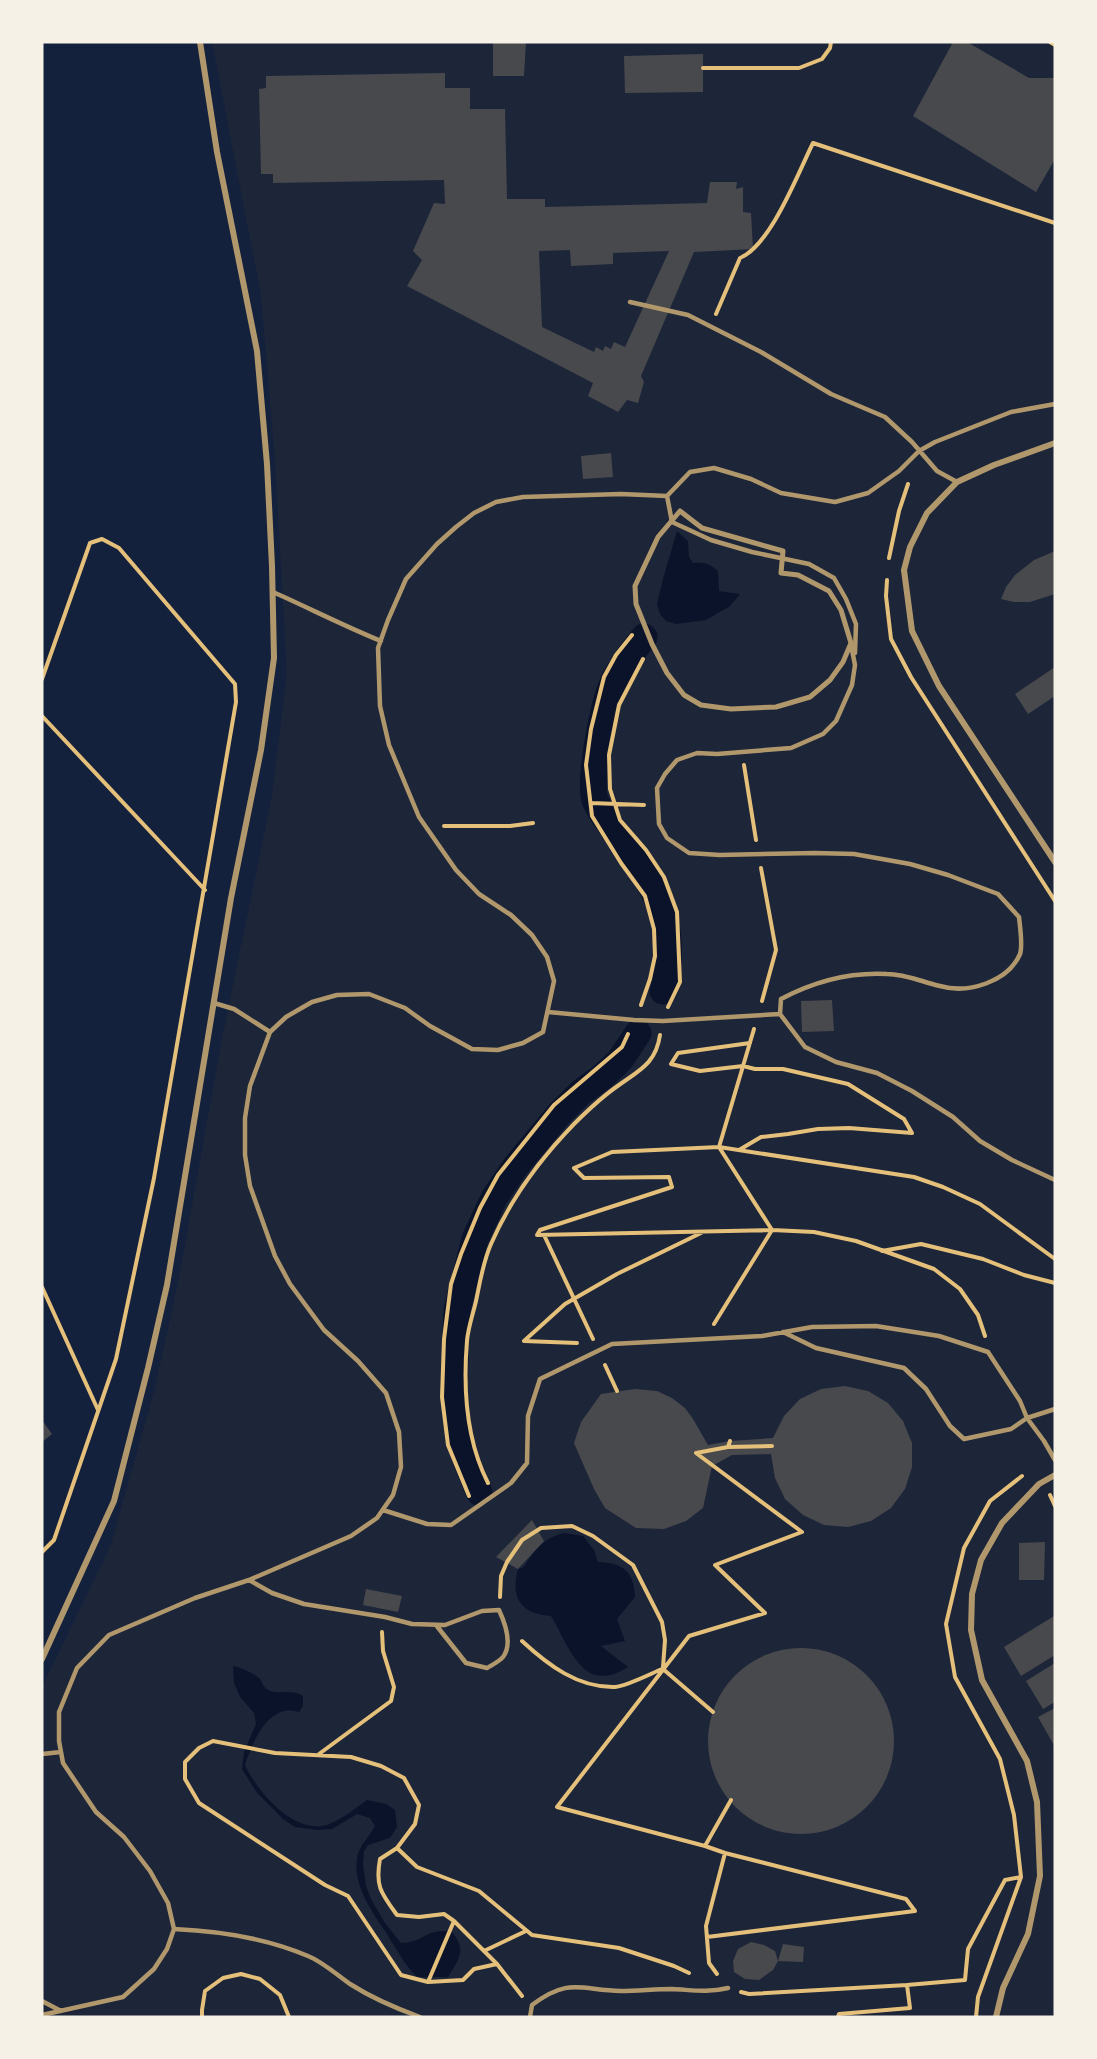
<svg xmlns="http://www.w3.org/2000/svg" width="1097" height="2059" viewBox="0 0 1097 2059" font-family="Karla,sans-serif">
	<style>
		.green { fill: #1d2539 }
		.water { fill: #0b132b }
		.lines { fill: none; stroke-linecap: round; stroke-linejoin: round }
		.canal { stroke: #0b132b; stroke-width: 27 }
		.building { fill: #48494c; fill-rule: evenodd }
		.path { stroke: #e5c07b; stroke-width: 4 }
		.service { stroke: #b1986c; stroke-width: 4.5 }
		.pedestrian { stroke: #b1986c; stroke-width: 5 }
		.minor { stroke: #b1986c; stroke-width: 6 }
	</style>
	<rect width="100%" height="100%" fill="#14213d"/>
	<path class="green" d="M212,42H1055V2017H42V1687L110,1547L154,1392L179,1278L221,1044L272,795L287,673L275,461L261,295Z"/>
	<path class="water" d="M677,531L688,541L689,557L693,563C704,562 710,564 718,571L719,591L740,594L730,606L706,620L676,624L666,621L660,614L657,604L663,579Z
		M564,1533L583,1536L594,1550L598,1562C623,1563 634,1571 635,1597L617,1619L625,1641L601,1646L628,1667C582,1696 570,1647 551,1616C521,1614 510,1598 518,1569L524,1567C534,1550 544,1538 564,1533Z
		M233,1666C242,1668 251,1672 259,1678C262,1681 263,1687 267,1689C275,1696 290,1688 303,1696V1706L299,1712C295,1711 289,1710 285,1711C263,1715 251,1747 245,1765C256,1790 291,1831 322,1826C338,1823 354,1809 367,1800L386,1804L395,1810L397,1827L390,1838L368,1845L364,1851L363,1864L366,1886L371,1899L385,1923L401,1943C424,1943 427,1927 452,1932C467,1951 459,1959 448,1977H417C403,1963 396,1948 385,1931C371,1910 353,1885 357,1858C359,1845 369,1838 375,1826L370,1818L357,1814L332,1829L317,1830L295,1827L283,1819L257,1793L242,1769L244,1752L256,1724L254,1713L240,1697L234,1683Z"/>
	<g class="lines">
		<path class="canal" d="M644,637C632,652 621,666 613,683C604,701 588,782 595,800C601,815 614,829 623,842C659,894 679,928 663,991
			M479,1492L466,1460L457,1425L454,1384L457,1310L475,1239L494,1198L515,1167L559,1114L580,1093L602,1077L620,1060L638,1033"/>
	</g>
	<path class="building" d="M493,42H526L524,76H493Z
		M953,42H967L1029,78H1055V159L1036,192L913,116Z
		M703,54V92L625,93L624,56Z
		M445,73V88H470V109H505L507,199H545V207L707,203L710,182H737L736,189L743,187V212L751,213L753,249L694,252L641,376L644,382L638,403L627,400L618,412L588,396L593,383L407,286L422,260L413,251L434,203L445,204L444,180L273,183V174H261L259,89L266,88V76ZM570,250L571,266L613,264V253L669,251L625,347L614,342L611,349L605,346L603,351L596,347L594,352L542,327L539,251Z
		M611,453L613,477L583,479L581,456Z
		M1055,551V594L1030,602H1014L1001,599L1006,587L1015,575L1034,560Z
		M1055,667V696L1028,714L1015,694Z
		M832,1000L834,1031L802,1032L801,1001Z
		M845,1386L868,1391L888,1403L903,1421L912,1443V1467L905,1489L891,1508L871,1521L848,1527L824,1525L803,1515L785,1499L775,1478L771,1454L732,1455L712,1466L703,1508L686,1521L664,1529L636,1528L605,1508L594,1489L574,1443L581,1422L601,1394L635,1389L657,1391L672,1398L685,1408L693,1419L708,1445L730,1441L773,1438L784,1416L800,1399L821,1389Z
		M42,1420L52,1434L42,1442Z
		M532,1520L544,1541L518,1569L496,1557Z
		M1045,1542L1044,1580H1019V1543Z
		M366,1589L402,1596L398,1612L363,1605Z
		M1054,1616L1055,1655L1021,1676L1004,1647Z
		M708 1741a93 93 0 1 1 186 0a93 93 0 1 1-186 0Z
		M1055,1663V1702L1043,1709L1026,1681Z
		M1055,1708V1747L1038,1717Z
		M751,1942L764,1945L775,1951L778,1961L783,1944L804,1947L803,1962L778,1961L773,1970L759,1980L745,1979L734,1972L733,1961L738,1949Z"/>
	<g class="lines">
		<path class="path" d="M1050,42L1055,45
			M703,68H799L822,59L830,48L831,42
			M716,314L740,258C771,245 798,173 813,143L1055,223
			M889,558L899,511L908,484
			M887,580L886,596L891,639L911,677L1055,901
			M632,635L616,655L604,677L591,729L586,765L592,816L621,863L645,896L654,929L655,956L650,979L641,1005
			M643,659L619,705L609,755L610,789L620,820L646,850L664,877L677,912L680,982L668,1007
			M42,679L90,543L102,539L119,548L235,684L236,702L154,1178L116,1359L54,1540L42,1552
			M42,716L205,890
			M744,765L756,840
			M591,803L644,805
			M444,826H510L533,823
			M761,868L776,950L762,1001
			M739,1150L761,1137L788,1134L818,1129L849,1128L912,1133L904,1119L848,1084L783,1069H755L743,1066L700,1071L671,1064L678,1053L750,1043
			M544,1235L593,1339
			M882,1251L921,1244L983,1259L1024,1275L1055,1283
			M42,1287L98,1410
			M714,1324L772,1230L719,1147L754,1029
			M985,1336L978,1315L960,1289L934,1269L856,1241L814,1232L772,1230L537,1235L540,1230L672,1187L669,1177L584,1178L574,1168L612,1152L719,1147L914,1177L943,1187L980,1204L1055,1259
			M524,1341L565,1304L617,1274L701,1233
			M524,1341L577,1343
			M605,1365L617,1391
			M728,1447L730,1441
			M696,1453L802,1532L715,1565L765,1613L689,1636L557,1807L705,1846
			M696,1453L728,1447L772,1446
			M488,1483C466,1440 463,1389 467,1341C468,1328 473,1314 476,1301C480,1282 483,1262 491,1244C510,1200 541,1158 574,1124C588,1110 603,1096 619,1085C640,1070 656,1063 660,1035
			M1050,1495L1055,1506
			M469,1496L448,1445L442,1397L444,1339L451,1284L461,1254L480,1208L498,1175L554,1105L622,1047L628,1034
			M500,1597L501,1576L507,1562L522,1540L541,1528L572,1526L593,1536L633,1565L662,1622L665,1640L663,1667
			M522,1641C548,1665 578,1688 615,1687C627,1686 650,1674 662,1669
			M663,1669L713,1712
			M319,1754L391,1701L394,1687L383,1651L382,1632
			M731,1800L705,1846L725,1853L906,1899L915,1911
			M397,1848L417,1867L479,1891L532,1935L619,1948L674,1966L689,1973
			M707,1937L915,1911
			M484,1951L497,1964L522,1996
			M497,1964L474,1969L463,1980L428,1982L401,1975L348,1896L325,1885L199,1803L185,1779V1762L199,1748L213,1741L275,1753L351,1757L381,1766L404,1778L419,1805L415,1824L397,1848L380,1859C375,1886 381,1893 397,1915L419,1917L444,1914L454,1921L484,1951L526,1931
			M717,1974L709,1963L706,1926L725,1853
			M428,1982L454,1921
			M907,1985L965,1980L968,1949L1005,1880L1021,1877
			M741,1992L749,1994L907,1985L910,2008L839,2014L838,2017
			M202,2017V2010L205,1991L223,1978L241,1974L260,1979L280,1995L289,2017
			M976,2017L978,1997L1021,1877L1014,1815L1000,1759L955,1677L946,1624L964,1548L990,1501L1022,1476"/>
		<path class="service" d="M630,302L688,315L761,352L831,394L885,417L912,442L937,471L957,482
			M667,496L672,522L711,540L752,552L809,564L834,578L846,599L856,624L855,653
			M273,592C309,608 344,626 381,641
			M851,645L855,665L852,685L836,721L823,734L791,748L717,754L697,753L677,760L665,774L657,788L659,824L667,838L689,853L720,855L815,853L854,854L910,864L948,875L998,894L1019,917C1020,927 1023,945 1020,954C1008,982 968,994 940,986C922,982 906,974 887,974C850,972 813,982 781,999L780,1014L805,1047L836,1062L877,1073L912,1091L953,1117L980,1141L1012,1160L1055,1180
			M214,1003L234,1009L270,1032
			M548,1012L634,1020L663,1021L780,1014
			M783,1332L816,1348L904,1368L926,1389L950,1426L964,1439L1011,1429L1027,1418L1044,1441L1055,1460
			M383,1510L427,1524L451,1525L511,1483L527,1463L528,1416L540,1379L612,1344L762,1336L812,1327L876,1326L939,1336L988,1352L1020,1401L1027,1418L1055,1409
			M249,1580L272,1593L304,1604L385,1617L412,1624L445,1625L482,1611L499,1610C505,1623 513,1644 503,1657C500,1661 492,1665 487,1668L466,1663L436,1625
			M42,1754L61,1752
			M174,1929C220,1931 266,1938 308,1956C323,1962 337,1975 350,1984C372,1998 395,2008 420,2017
			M42,2001L61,2011
			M42,2015L123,1997L154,1969L167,1949L174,1929L168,1903L150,1871L124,1837L96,1812L63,1763L59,1741V1712L77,1668L109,1635L195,1598L249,1580L351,1536L377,1518L393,1495L401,1467L399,1432L386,1393L358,1361L324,1330L290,1284L275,1256L250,1186L245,1155V1118L250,1086L270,1032L286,1017L312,1002L337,995L369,994L405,1008L430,1026L472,1049L498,1050L523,1043L543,1032L554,981L547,957L532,935L511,915L479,894L456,870L419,817L389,745L380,706L378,648L388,620L406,579L437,544L456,527L474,513L496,502L523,497L621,494L667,496L690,472L714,468L751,479L781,493L835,502L868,493L899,471L919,451L935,442L1011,412L1055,404
			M530,2017L532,2005C569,1977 580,1990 621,1991C638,1991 655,1989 672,1989C693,1990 707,1993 728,1988"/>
		<path class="pedestrian" d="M680,511L702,528L783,551L781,573L798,575L829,591L841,610L851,643L843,662L830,680L810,697L776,707L731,709L701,705L684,695L667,673L652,644L636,604L635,586L658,537Z"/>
		<path class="minor" d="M1055,443L994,465L957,482L927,513L910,547L904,570L912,631L939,686L1055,862
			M42,1659L114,1501L148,1368L167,1285L231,898L261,750L274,658L272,566L267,464L257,351L217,152L200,42
			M996,2017L1003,1988L1028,1934L1040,1876L1037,1802L1027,1761L982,1680L971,1630L972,1594L981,1560L1002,1523L1039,1484L1055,1475"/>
	</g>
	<rect width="1097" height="2059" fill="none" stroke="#f6f1e7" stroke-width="87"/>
</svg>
